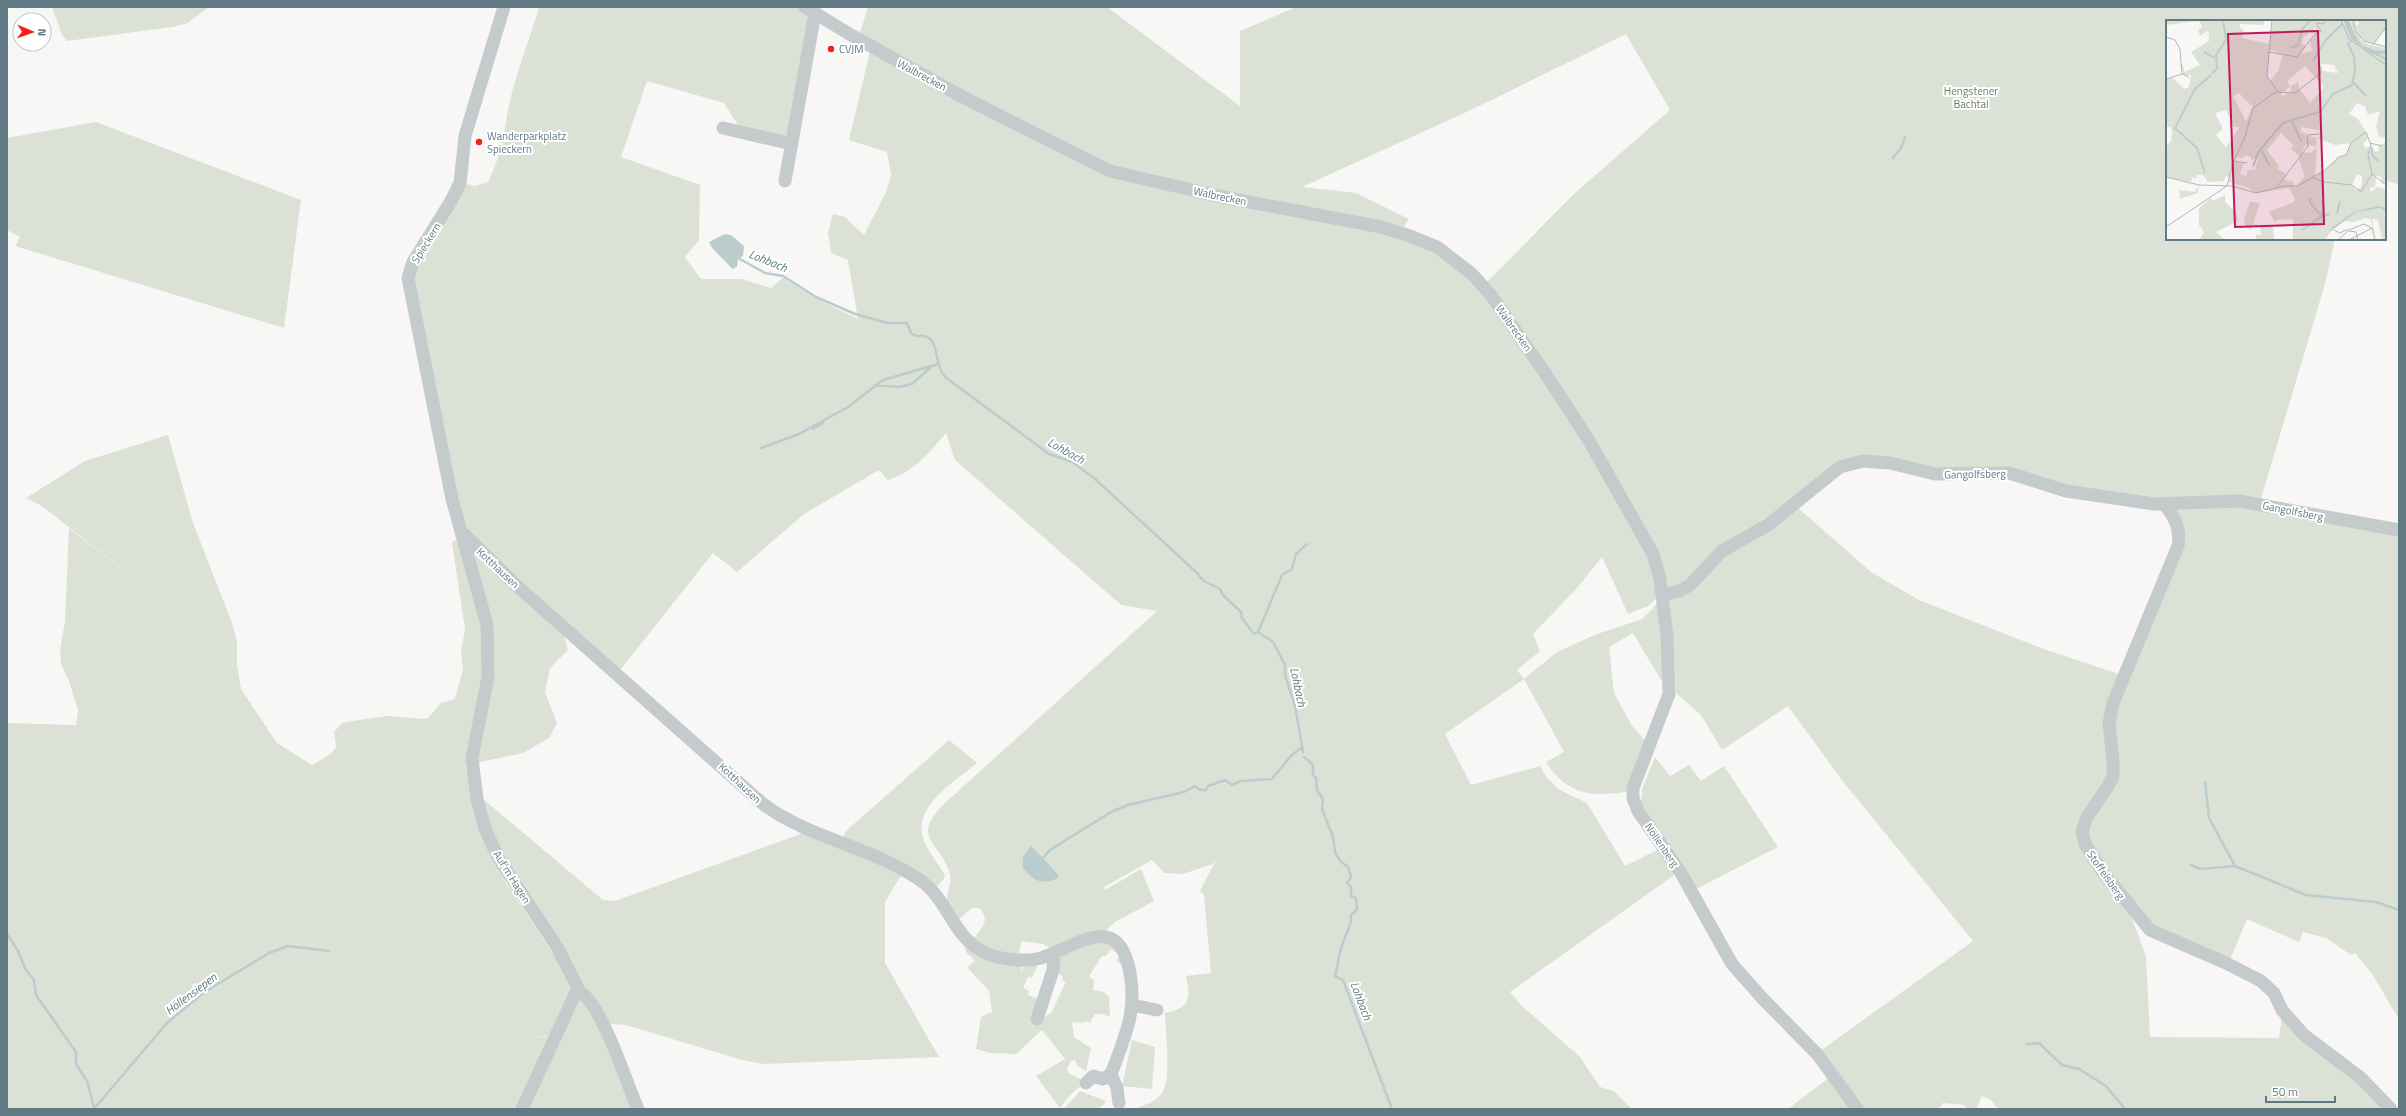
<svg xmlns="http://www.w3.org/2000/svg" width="2406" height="1116" viewBox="0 0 2406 1116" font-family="'Titillium Web',sans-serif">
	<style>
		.green { fill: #dce1d5; fill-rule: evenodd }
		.water { fill: #bbcccd }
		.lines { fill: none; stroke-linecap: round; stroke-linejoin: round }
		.stream { stroke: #bbcccd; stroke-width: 2.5 }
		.minor { stroke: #c5cbcd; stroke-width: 13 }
		.poi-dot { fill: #f51f18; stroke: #fff; stroke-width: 1.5 }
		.labels { text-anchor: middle; stroke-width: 4; stroke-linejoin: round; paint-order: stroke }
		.poi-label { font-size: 11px; fill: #607a83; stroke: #fff; text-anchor: start }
		.street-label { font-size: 11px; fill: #607a83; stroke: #fff }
		.park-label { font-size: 11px; fill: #6a7a5f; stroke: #fff }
		.water-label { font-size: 12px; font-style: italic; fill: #5a7b7d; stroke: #fff }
		.inset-river { fill: none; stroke: #bbcccd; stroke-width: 2 }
		.inset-road { fill: none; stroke: #adbabd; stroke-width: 1 }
		.view { fill: #c2185b; fill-opacity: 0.15; stroke: #c2185b; stroke-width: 2 }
		.inset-edge { fill: none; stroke: #607a83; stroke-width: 2 }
	</style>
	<rect width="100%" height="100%" fill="#f8f7f5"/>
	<path class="green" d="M52,7H209L188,23L173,27L67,41L62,35Z
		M539,7H824L815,14L792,144L750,135L740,128L724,103L647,81L621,157L700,185L699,240L685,257L701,279H741L771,288L783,278L817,299L858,319L848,260L831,253L828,233L833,214L845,217L864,235L886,192L891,175L887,152L849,140L871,47L859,36L868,7H1107L1240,106V31L1296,7H2399V185L2385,180V21H2167V239H2335L2325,284L2260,502L2399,527V1020L2373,975L2355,953L2351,955L2326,938L2303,932L2299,942L2247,919L2229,962L2157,932L2146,925L2096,859L2084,836L2088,821L2112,784L2115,772L2112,734L2117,697L2186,541L2174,510L2058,491L2022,479L1991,474L1951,477L1917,473L1873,464L1842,470L1841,463L1840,467L1796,506L1871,572L1919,600L2041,648L2119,674C2113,691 2107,706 2106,724C2105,740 2112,757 2108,773C2099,805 2069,807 2082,849L2131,916L2146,957L2150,1037L2279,1038L2282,1014L2303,1038L2370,1089L2387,1109H1998L1991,1100L1982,1096L1976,1109H1967L1964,1105L1943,1103L1938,1109H1861L1820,1051L1973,941L1841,779L1788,706L1722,750L1701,715L1676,693L1673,637L1665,601L1673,597L1672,593L1662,595C1659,573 1653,554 1643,535L1658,576L1661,594L1648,606L1628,614L1602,557L1577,588L1533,634L1540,651L1517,670L1524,679L1557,652L1597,634L1642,619L1658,603L1671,673L1661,680L1633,633L1609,647L1614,693L1632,726L1650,746L1636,786L1631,791C1595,797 1568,797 1546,762L1564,752L1524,679L1445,734L1471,785L1540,766L1547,778L1560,790L1587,803L1625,866L1661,848L1677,873L1510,992L1522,1006L1580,1057L1600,1087L1614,1091L1632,1109H1135C1144,1105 1156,1102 1162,1093C1172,1079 1165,1031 1165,1013C1190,1008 1191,999 1186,976L1211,973L1204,895L1200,891L1219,854L1213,864L1183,874L1164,873L1152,860L1104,887L1105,890L1141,869L1154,901L1115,922L1103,933L1089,936L1049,952L1048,945L1046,947L1044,944L1021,941L1019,955C1001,955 987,952 973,939C982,928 991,920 979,908H972L958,920C954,915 947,905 947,899C947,891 952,882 950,874C940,840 909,839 945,803L1157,611L1121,605L955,460L946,433C929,453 914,472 888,480L879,470L804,514L737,572L713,553L617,674L574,631L488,557L465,526L451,479L411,278C417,242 455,219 462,183L475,186L488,182C501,157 504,131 509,105C516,72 530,39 539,7ZM1626,34L1670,110L1575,193L1483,286L1453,261L1398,236L1409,219L1356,193L1302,187L1473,109ZM1031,847L1059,875L1057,878C1041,886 1033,881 1022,867L1023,857Z
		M96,122L301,200L284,328L15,246L20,237L7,230V138Z
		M168,435L193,523L232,623L237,642V664L241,689L277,743L312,765L331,754L336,747L334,732L342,723L352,721L388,716L427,719L441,703L455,699L463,669L461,653L465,629L452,542L461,537L564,633L568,650L550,668L545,692L557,723L549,738L523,753L466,765L480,834L506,883L600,1024L637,1109H525L561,1034L532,1038L553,1036L518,1109H7V723L76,725L78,710L69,681L61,664L60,650L65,621L69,528L183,617L42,506L26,498L85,461Z
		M949,740L977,763C956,781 913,805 923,838C927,850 938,863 945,875L944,879L936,887L843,838L845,832Z
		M1655,757L1670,776L1689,765L1701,781L1724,766L1778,847L1694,890L1641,805L1642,789Z
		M477,794L603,900L615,901L806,832L902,874L885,902V963L939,1057L764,1064L742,1060L626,1025L611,1024L606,1028L513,881Z
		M1097,939C1116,939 1124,952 1127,969L1116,961L1120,955L1111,949L1106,956H1102L1089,976L1094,981L1093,990L1104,992L1109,997L1110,1017L1103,1014H1095L1090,1023L1085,1021L1083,1023L1072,1022L1074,1037L1091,1048L1086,1071L1078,1066L1075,1060L1071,1061L1067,1069L1069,1073L1082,1080L1084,1077L1087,1081L1070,1095L1060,1108L1036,1076L1065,1059L1042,1030L1016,1054L990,1053L976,1049L981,1017L992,1012L989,991L967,967L975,961L966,952L963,940C981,954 998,961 1020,962L1022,965L1021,974L1025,962H1039L1032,978L1028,977L1023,988L1029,991L1028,995L1039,999V1008L1032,1020L1034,1022L1051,1013L1066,982L1062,980L1063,976L1056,973L1061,952Z
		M1132,1040L1155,1047L1152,1089L1122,1086Z
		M1830,1077L1853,1109H1788Z
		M1080,1091L1106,1101C1100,1114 1076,1109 1064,1109Z"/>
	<path class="water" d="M725,234L731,235L744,246L743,256L738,259L737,267L732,269C726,261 711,249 709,242Z
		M1031,846L1059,875L1058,878C1041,886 1033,881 1022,867L1023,857Z"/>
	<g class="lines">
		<path class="stream" d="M1893,158L1901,148L1905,137
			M738,258L765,273L783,276L816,297L855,314L888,323H907L911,333L916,336C943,333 931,361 945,377L1049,454L1072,462L1094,478L1196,572L1204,581L1220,589L1223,595L1241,612L1242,618L1254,634L1258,632L1273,642L1285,665V675L1295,706L1303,752
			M875,385L899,387L912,384L931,367
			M813,429L823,423
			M761,448L799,434L848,407L883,380L938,364
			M1258,632L1282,575L1292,569L1296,554L1307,544
			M1304,757L1313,765V775L1316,778L1317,790L1323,799L1322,809L1333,837L1335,852L1340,861L1348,867L1351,877L1347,883L1351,887V896L1356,898L1357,910L1351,915V922L1341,948L1335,976L1343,980L1392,1109
			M2205,782L2209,818L2235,866L2306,895L2376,902L2399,910
			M1043,858L1050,850L1111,812L1128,805L1184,792L1195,786L1200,790H1206L1208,786L1225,780L1232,785L1241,781L1272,779L1291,756L1302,747
			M2191,865L2200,869L2235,866
			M7,934L18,951L26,970L34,980L36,995L76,1052V1064L87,1081L94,1107
			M2027,1044L2039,1043L2062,1065L2079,1069L2106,1086L2125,1109
			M94,1109L166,1024L203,993L269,953L288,946L329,951"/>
		<path class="minor" d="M504,7L465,136L460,183L451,201L413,262L408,278L452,499L487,625L488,677L472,758L477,799L485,829L499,859L557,947L578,988L522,1109
			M805,7L851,35L961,96L1110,171L1218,196L1381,227L1410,236L1437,247L1472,274L1490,294L1545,373L1588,439L1653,554L1660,579L1667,637L1669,694L1633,788V798L1638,811L1681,873L1732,964L1763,999L1818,1055L1857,1109
			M723,128L792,144
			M785,181L815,13
			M2165,505C2175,517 2181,531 2178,546L2113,703L2109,724L2113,759V776L2107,788L2087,817L2082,831L2085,844L2102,871L2150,930L2228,964L2261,981L2274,993L2282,1010L2304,1035L2361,1078L2391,1109
			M464,534L517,586L763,804C810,839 872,847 920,880C950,901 953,940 988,954C1003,960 1026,962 1041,958C1072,949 1114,911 1128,964C1139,1008 1126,1034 1111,1074L1103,1079L1093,1076L1086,1083
			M1662,595L1679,591L1690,585L1722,551L1768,525L1840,467L1863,461L1890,463L1935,474L2009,473L2066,491L2154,504L2239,501L2399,530
			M578,991C601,1000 627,1085 638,1109
			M1132,1005L1157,1010
			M1037,1019L1053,970L1054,954
			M1111,1074L1117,1088L1119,1103"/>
	</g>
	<g class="poi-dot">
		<circle cx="831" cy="49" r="4"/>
		<circle cx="479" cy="142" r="4"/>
	</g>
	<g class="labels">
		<g class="poi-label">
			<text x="839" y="53">CVJM</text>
			<text x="487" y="140">Wanderparkplatz<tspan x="487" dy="13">Spieckern</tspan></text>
		</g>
		<g class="street-label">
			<text transform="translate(922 75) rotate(28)" y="4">Walbrecken</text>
			<text transform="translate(1220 196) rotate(12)" y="4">Walbrecken</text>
			<text transform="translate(426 243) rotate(-58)" y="4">Spieckern</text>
			<text transform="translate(1514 328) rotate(55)" y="4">Walbrecken</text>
			<text transform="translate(1975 474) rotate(-1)" y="4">Gangolfsberg</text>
			<text transform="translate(2293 511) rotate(11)" y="4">Gangolfsberg</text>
			<text transform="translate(498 568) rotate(43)" y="4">Kotthausen</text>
			<text transform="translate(740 783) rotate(43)" y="4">Kotthausen</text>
			<text transform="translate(1662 845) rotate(55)" y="4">Nöllenberg</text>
			<text transform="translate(2106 875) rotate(55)" y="4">Stoffelsberg</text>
			<text transform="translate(512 877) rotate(58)" y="4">Auf'm Hagen</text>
		</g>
		<g class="park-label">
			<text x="1971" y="95">Hengstener<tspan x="1971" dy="13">Bachtal</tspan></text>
		</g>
		<g class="water-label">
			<text transform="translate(768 261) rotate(22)" y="4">Lohbach</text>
			<text transform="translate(1066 451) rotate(29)" y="4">Lohbach</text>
			<text transform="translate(1298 687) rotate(78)" y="4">Lohbach</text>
			<text transform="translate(191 994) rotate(-37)" y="4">Höllensiepen</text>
			<text transform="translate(1361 1001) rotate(69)" y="4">Lohbach</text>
		</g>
	</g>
	<g transform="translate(2166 20)">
		<rect width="220" height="220" fill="#f8f7f5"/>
		<path d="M0,0H99L97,5L74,4V7L78,12L76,18L103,24L106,0H177L185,18L180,0H184L195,20L204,25L220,28V118L213,117L210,106L214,91L202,95L199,86L191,83L183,94L192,99L200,112L202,118L197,124L199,128L206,126L209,132L213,131L212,125L218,124L220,121V161L216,164L215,157L210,155L209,167L204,168L205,172L211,167L220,169V220H216L212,200L206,198L210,220L205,200L200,198L187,202L179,201L164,211L159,220H127V199L111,200L109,203L103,192L128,182L129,179L123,168L90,173L81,167L62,162L63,157L61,156L57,161L42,162L37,155H31L30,159L26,157L25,162L0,157V127L5,121L6,113L5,107L0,106V59L6,57L18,69L23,67L25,55H18L14,45H17L18,52L34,45L25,32L43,21V14L41,11L34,16L32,10L36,7L33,1L0,5ZM149,8L152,12L144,21L146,31L136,33L140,25L136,24L137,18ZM106,30L117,35L112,51L104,61L101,55L104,31ZM157,44L168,45L172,53L156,51L152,46ZM139,46L158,67L144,83L134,70L132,62L125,66V72L116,76L115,74L124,67L121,61ZM73,73L87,87L80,101L67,76ZM60,90L68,107H74L60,127L50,115L57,109L49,93ZM135,107L153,110L156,115L152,118L141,116L138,112L135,113ZM115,113L132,130L127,126L125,129L134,137L139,125L150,126L151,118L169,125L185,123L180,135L172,137L158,151L149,155L151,128L144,133L136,132L133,140L139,156L129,167L126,161L118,160L121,155L111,148L113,146L101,130ZM79,135L85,137V140L92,138L89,150H82L80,156L74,154L78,143L67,141L66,137L78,138ZM191,154L196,156V163L195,167L190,170L186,165ZM186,0L190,1V6L193,4L191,0H220V7L207,25L193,17ZM32,166V173L14,179L13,170L29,172ZM59,175V182L70,192L72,201L50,212L59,220H33L38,212L33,205V188L45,178L47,181ZM84,182L94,183L85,210L80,207L78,199ZM107,206L108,220H90V215H95L94,207Z" fill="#dce1d5" fill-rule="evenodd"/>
		<path d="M177,0H183L188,14L196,25L207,30L220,31V34H206L185,19ZM212,186L220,188V191L214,188L190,192L165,211L158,220L167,207L188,192Z" fill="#bbcccd"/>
		<path class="inset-river" d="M125,28L132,25L136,9L145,0M38,32L49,38M206,32L220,39M147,41L160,20L176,4M46,54L51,48L50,35L60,20L57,0M187,62L200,76M126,100L154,92L167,74L186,65L189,51L188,36L182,24L184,21M126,101L135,121M206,128V135L212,141M96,131L103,145M87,147L92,133L104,118L117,103L125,100M39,153L31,128L9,108L29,69L45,55M144,178V182L152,192L157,196L164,194M171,193L174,181M136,210L156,196"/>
		<path class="inset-road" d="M106,0L101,56L112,72M175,0L183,19L220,45M186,0L190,12L198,21L220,27M0,17L9,20L14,29L16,54M207,25L220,7M103,32L131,37L149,14L155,11L150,3L157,4L160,0M0,59L16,54L23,57M204,123L216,126M68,141L81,143M206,154L220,165M0,157L33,165L66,166L90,173L118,166H132L159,150L173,137L180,135L185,123L200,112L205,125L202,135L206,154M147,158L158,162L186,165L195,172L206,154M111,167L142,126L141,115L154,114M0,207L61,166L67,143L79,117L87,88L110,72L129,73L155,53V46M168,210L174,213L182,209M183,211L190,212L192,220M172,220L183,210L198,204L206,208L209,220M183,220L206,208"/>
		<path class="view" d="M152,11L158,204L69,207L62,14Z"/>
		<rect width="220" height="220" class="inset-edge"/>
	</g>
	<rect width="2406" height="1116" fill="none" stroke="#607a83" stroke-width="16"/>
	<g transform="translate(32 32) rotate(92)"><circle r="19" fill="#ffffff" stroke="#bfcacd"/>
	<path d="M0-3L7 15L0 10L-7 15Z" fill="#f51f18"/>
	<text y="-6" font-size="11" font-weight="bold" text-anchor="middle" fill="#607a83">N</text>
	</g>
	<path d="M2266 1096v6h69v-6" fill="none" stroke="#607a83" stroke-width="2"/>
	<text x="2272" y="1096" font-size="12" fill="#607a83" stroke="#ffffff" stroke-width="3" paint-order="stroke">50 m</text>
</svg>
